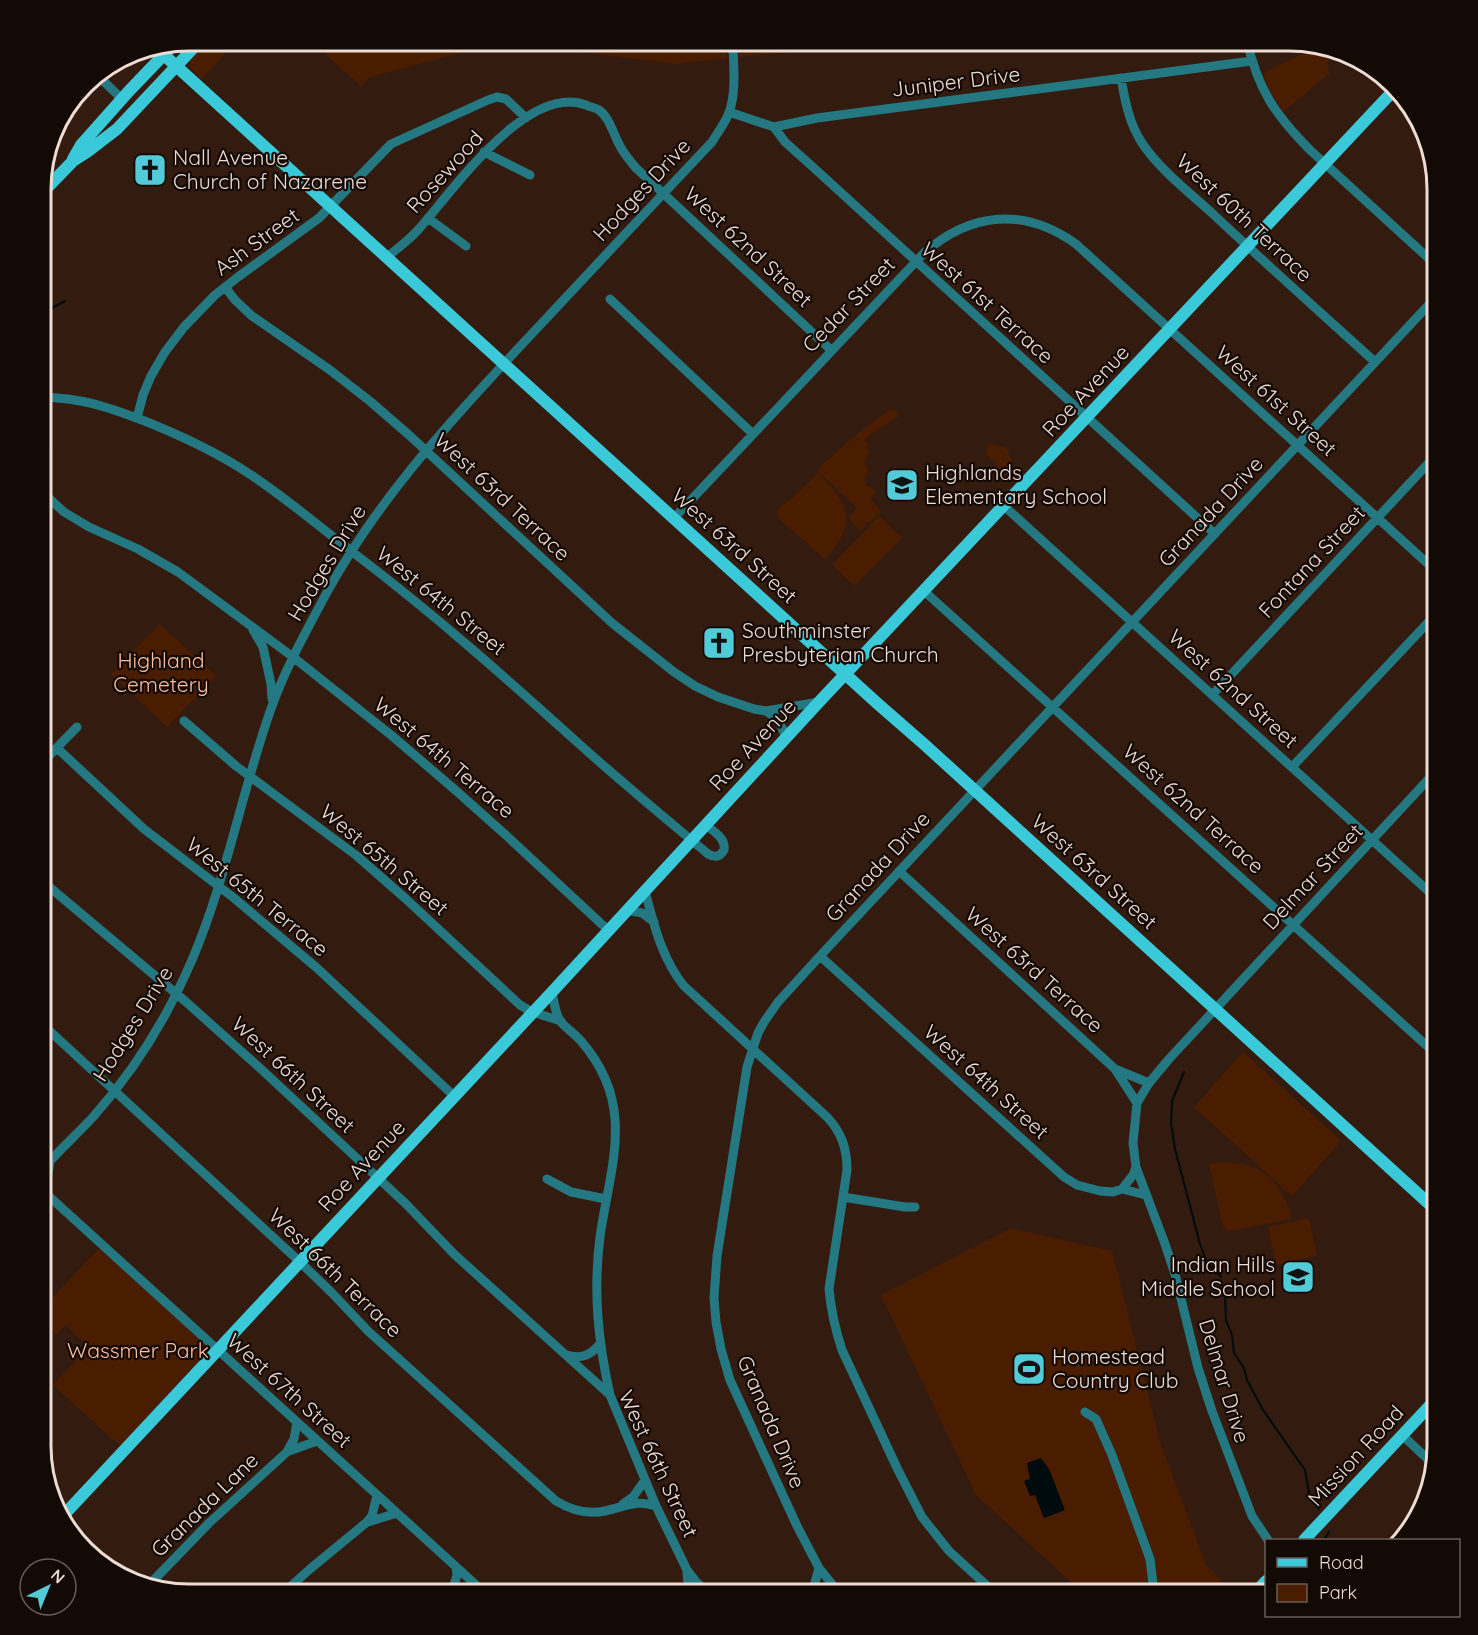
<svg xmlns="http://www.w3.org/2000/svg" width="1478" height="1635" viewBox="0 0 1478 1635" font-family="Quicksand,sans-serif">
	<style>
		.green { fill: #4b1d00 }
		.water { fill: #000b0d }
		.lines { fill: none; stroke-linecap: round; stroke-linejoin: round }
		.stream { stroke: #000b0d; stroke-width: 2 }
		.minor { stroke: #247881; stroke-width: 9 }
		.major { stroke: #39c9d9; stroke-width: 12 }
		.labels { text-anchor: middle; stroke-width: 4.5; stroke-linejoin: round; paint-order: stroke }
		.street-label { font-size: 21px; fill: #eddcd3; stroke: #130905 }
		.poi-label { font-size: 21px; fill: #eddcd3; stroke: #130905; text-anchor: start }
		.park-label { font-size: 21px; fill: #ffbe9d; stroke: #130905 }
		.rim { fill: none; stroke: #eddcd3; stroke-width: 3 }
	</style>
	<rect width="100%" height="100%" fill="#331b0f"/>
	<path class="green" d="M209,41H237L201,79L190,67V59Z
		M311,41H718L725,44L727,58L676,64L502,42L370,77L361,86Z
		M743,41H904L739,57L738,47Z
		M1318,46L1331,52L1327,64L1330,73L1283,112L1268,87L1263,73Z
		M889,410H895L899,416L867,437L865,440L869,445L866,448L870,454L866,457L867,460L864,462L870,473L865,476V485L875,490L874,496L870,498L880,510V513L871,521L866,523L864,528L859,529L848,518L857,508L816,470L858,433Z
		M988,444L1005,447L1009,451L1008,453L1012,460C1010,472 1005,474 994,474L996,461L989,460L990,457L986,456Z
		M818,473C850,505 858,523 825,559L778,518L777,513L781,506L790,500Z
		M879,516L901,537V539L854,586L832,565Z
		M160,624L216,676L167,727L111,674Z
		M1243,1052L1341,1141L1292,1196L1194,1107Z
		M1224,1162C1264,1163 1282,1182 1292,1219L1229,1231L1223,1227L1209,1164Z
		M1309,1218L1317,1256L1276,1265L1268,1227Z
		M1011,1228L1112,1251L1160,1442L1206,1565L1235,1594H1084L976,1495L881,1295Z
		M100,1247L206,1344V1353L120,1446L53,1385L88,1347L66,1325L56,1334L41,1320V1310Z"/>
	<path class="water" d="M1041,1458L1049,1469L1065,1510L1044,1518L1035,1495L1030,1496L1024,1481L1030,1479L1027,1463Z"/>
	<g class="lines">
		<path class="stream" d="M41,314L65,301
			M1184,1072L1172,1101L1171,1123L1175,1149L1200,1244L1207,1263L1221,1277
			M1225,1296L1226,1320L1232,1335L1234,1353L1244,1368L1247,1380L1263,1410L1305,1470L1309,1493L1319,1509
			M1324,1540L1329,1532"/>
		<path class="minor" d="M1247,41C1258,89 1275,115 1310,150L1437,266
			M96,74L122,99
			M1121,78C1125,101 1129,123 1142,143C1160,170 1189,192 1213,214C1266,264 1321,313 1375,362
			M729,112L774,127L785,142L814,168L1215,534
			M774,127L817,118L1252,61
			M484,152L530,175
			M428,218L466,246
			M387,257C398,248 409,240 418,230C452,192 527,82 586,105C590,107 596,108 599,110C610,118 613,134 620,146C624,154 630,161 636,168L831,350
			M225,287L235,300L252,316L330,370L371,402L409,435L612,623L674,672L695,686L718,697L754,709L766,711L819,702
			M610,299L753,434
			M41,397C81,398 105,406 142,420C180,435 217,452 251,475C289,500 323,530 359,557C435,615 506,678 577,742C620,781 664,817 708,854C715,858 720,857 724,850C726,838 714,832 706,825
			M137,418L143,395L151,376L165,352L184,327L215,295L238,277L319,218L391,144L488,100L497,97L506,99L526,118
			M41,491L64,512L89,527L138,549L178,572L293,657L391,735L453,788L509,838L608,930
			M1004,506L1437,899
			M674,518L924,253C971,212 1024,207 1076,244L1437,572
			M924,591L1437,1055
			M253,630L263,647L271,684L272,699
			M1212,695L1437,454
			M766,711C777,718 782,725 786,738
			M184,721L236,766L357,856L406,899L520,1005L532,1012L561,1021
			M57,748L144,829L234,898L317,968L454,1096
			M41,764L77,727
			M1292,767L1437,613
			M899,871L1115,1069L1137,1103
			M41,880L185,1001L261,1069L406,1204L454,1254L610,1395L656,1506L687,1570L697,1583L710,1594
			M645,891C654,925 662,959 684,986L827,1117C842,1133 847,1149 847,1170L829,1289C831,1311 835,1329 842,1350L898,1470L922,1517L949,1551L996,1594
			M627,910L642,913L654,922
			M820,956L1064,1177L1077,1185L1100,1191L1113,1192L1122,1189L1146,1195
			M552,992C554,1001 555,1014 561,1022C567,1029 575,1034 581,1041C600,1063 613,1090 615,1119C618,1157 605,1199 600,1237C593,1292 598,1341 610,1395
			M41,1023L300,1262L332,1293L368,1331L556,1501C571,1510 587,1515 605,1511C624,1507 636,1499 656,1506
			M1115,1069L1149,1083
			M41,1163L50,1161C64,1146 79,1132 93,1117C134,1071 168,1016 192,960C227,878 242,789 272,706C286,667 307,630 326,594C375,504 443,429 512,355C579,283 645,213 712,142C718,132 725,123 729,113C737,90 733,64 733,41
			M547,1179L571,1192L606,1199
			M41,1189L486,1594
			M1122,1189L1133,1175L1136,1167
			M45,1193L50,1161
			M843,1197L905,1207H915
			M566,1355C581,1359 590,1356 600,1344
			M1085,1412L1096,1419L1112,1455L1150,1559L1153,1584L1156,1594
			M1402,1435L1433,1464
			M289,1451L317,1441
			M53,1502L65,1514
			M623,1504L633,1497L645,1480
			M368,1522L397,1513
			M1268,1540L1252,1516L1212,1411L1198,1368L1175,1274L1165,1244L1136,1167L1133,1143L1137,1103L1149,1083L1169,1059L1437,770
			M687,1573L689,1594
			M149,1585L209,1523L287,1452L294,1439L297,1422
			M452,1592L457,1575L456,1567
			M282,1594L310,1569L367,1522L372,1516L377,1495
			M447,1594L452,1592L478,1587
			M807,1594L814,1586L819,1568
			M840,1594L819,1568L797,1526L730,1380L721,1349L716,1322L714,1298L717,1256L747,1067L758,1033L764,1022L778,1002L820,956L1437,296"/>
		<path class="major" d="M164,55L878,704L925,745L1437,1211
			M73,159L81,145L129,91L175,43
			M41,194L73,161L87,152L117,129L200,41
			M61,1518L552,992L819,702L1395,89
			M1304,1540L1437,1398
			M1254,1594L1266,1581"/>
	</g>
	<defs>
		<g id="church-square" transform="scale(1.725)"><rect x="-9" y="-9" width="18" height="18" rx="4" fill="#52cbd9" stroke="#130905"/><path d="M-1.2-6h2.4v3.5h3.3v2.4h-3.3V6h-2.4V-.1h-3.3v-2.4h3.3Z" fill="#111"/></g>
		<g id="school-square" transform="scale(1.725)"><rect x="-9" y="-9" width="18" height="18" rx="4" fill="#52cbd9" stroke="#130905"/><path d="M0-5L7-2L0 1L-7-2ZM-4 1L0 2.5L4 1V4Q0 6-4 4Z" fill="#111"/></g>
		<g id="stadium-square" transform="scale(1.725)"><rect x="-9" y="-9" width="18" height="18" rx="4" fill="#52cbd9" stroke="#130905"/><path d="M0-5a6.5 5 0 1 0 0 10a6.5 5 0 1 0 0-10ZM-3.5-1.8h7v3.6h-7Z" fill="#111"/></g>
	</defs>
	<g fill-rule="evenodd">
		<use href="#church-square" x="150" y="170"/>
		<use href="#school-square" x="902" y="485"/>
		<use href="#church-square" x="719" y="643"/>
		<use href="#school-square" x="1298" y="1277"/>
		<use href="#stadium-square" x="1029" y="1369"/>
	</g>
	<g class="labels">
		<g class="street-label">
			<text transform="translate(956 82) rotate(-7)" y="7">Juniper Drive</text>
			<text transform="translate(445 172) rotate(-48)" y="7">Rosewood</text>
			<text transform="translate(642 190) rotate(-47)" y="7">Hodges Drive</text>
			<text transform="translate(1244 218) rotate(43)" y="7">West 60th Terrace</text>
			<text transform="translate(257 242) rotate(-36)" y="7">Ash Street</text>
			<text transform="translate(748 247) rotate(43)" y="7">West 62nd Street</text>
			<text transform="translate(987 303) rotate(42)" y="7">West 61st Terrace</text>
			<text transform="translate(849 305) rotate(-46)" y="7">Cedar Street</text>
			<text transform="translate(1086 391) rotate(-47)" y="7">Roe Avenue</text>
			<text transform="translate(1276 401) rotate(42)" y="7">West 61st Street</text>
			<text transform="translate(502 497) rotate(43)" y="7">West 63rd Terrace</text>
			<text transform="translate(1211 512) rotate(-47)" y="7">Granada Drive</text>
			<text transform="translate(734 546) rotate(42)" y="7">West 63rd Street</text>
			<text transform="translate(1312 562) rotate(-47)" y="7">Fontana Street</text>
			<text transform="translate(327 563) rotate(-59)" y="7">Hodges Drive</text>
			<text transform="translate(441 601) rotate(39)" y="7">West 64th Street</text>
			<text transform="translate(1233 689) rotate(42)" y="7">West 62nd Street</text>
			<text transform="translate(753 745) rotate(-47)" y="7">Roe Avenue</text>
			<text transform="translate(444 758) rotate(40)" y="7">West 64th Terrace</text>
			<text transform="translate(1193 809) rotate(42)" y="7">West 62nd Terrace</text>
			<text transform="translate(384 860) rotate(40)" y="7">West 65th Street</text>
			<text transform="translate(878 867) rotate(-47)" y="7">Granada Drive</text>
			<text transform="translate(1094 872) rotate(42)" y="7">West 63rd Street</text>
			<text transform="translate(1313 877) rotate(-47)" y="7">Delmar Street</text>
			<text transform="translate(257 897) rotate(39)" y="7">West 65th Terrace</text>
			<text transform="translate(1034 970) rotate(42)" y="7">West 63rd Terrace</text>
			<text transform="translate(133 1024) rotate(-58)" y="7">Hodges Drive</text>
			<text transform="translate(293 1075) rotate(43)" y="7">West 66th Street</text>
			<text transform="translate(986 1082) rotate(42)" y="7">West 64th Street</text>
			<text transform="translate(362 1166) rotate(-47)" y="7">Roe Avenue</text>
			<text transform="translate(335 1273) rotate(44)" y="7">West 66th Terrace</text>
			<text transform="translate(1224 1381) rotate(73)" y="7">Delmar Drive</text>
			<text transform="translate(289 1391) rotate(42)" y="7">West 67th Street</text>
			<text transform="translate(771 1422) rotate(67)" y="7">Granada Drive</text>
			<text transform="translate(1356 1456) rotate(-47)" y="7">Mission Road</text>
			<text transform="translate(658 1464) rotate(65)" y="7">West 66th Street</text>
			<text transform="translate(205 1505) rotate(-44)" y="7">Granada Lane</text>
		</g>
		<g class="poi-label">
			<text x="173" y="165">Nall Avenue<tspan x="173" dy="24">Church of Nazarene</tspan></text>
			<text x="925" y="480">Highlands<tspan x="925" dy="24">Elementary School</tspan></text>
			<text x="742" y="638">Southminster<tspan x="742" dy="24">Presbyterian Church</tspan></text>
			<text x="1275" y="1272" text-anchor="end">Indian Hills<tspan x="1275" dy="24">Middle School</tspan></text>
			<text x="1052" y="1364">Homestead<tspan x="1052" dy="24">Country Club</tspan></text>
		</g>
		<g class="park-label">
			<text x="161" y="668">Highland<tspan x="161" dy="24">Cemetery</tspan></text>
			<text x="138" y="1358">Wassmer Park</text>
		</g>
	</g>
	<path d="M0 0H1478V1635H0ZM189 51H1289A138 138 0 0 1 1427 189V1446A138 138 0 0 1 1289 1584H189A138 138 0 0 1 51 1446V189A138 138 0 0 1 189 51Z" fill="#130905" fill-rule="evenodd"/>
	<path class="rim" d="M189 51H1289A138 138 0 0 1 1427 189V1446A138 138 0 0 1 1289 1584H189A138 138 0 0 1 51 1446V189A138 138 0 0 1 189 51Z"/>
	<rect x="1265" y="1539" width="195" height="78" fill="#130905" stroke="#6a5d57" stroke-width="1.5"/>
	<rect x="1277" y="1558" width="30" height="9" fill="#39c9d9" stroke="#6a5d57" stroke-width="1.5"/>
	<text x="1319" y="1569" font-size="18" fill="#eddcd3">Road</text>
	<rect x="1277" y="1584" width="30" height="18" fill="#4b1d00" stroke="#6a5d57" stroke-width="1.5"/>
	<text x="1319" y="1599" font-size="18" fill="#eddcd3">Park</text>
	<g transform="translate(48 1587) rotate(43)"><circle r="28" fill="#130905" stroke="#6a5d57" stroke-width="1.5"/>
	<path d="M0-4.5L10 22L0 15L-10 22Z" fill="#52cbd9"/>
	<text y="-9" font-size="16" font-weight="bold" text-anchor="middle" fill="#eddcd3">N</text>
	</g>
</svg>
